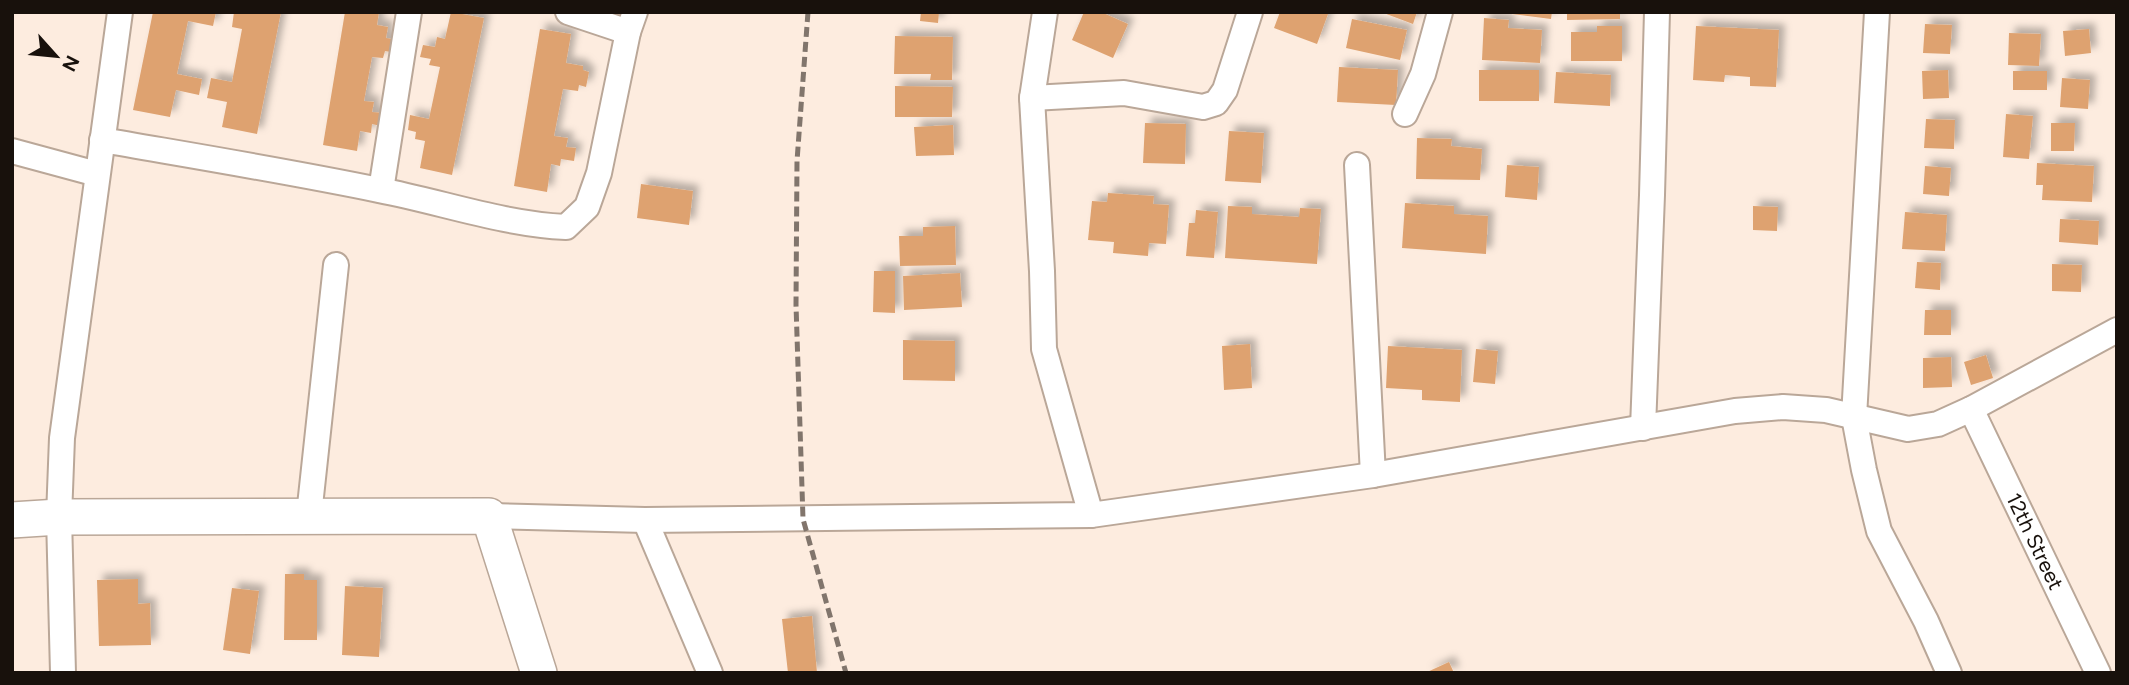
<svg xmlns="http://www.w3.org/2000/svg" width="2129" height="685" viewBox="0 0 2129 685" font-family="Figtree,sans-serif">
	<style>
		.building { fill: #dea270; filter: url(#shadow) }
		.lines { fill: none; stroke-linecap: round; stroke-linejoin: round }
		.street-casing { stroke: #baa798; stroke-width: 28 }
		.secondary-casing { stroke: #baa798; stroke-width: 38 }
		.street { stroke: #fff; stroke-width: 24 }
		.secondary { stroke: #fff; stroke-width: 35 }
		.rail { stroke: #81756c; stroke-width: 5; stroke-dasharray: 10 5; stroke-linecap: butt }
		.labels { text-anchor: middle; stroke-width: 7; stroke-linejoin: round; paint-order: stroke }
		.street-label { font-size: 21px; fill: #18110c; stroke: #fdecdf }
	</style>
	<defs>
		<filter id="shadow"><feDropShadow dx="6" dy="-6" stdDeviation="3.5" flood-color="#0004"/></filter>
	</defs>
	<rect width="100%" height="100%" fill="#fdecdf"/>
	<path class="building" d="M153,12H216L213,26L188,21L177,74L202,79L199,95L176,90L170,117L133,110Z
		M234,12H281L257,134L222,127L227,102L207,98L211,78L232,82L242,29L232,27Z
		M345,12H379L377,25L388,27L386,38L399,40L397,53L385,51L383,58L372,57L364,101L374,102L372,112L383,113L381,126L372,124L371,133L360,131L357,151L323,145Z
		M451,12L484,18L452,175L420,168L425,141L415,139L416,132L408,130L410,115L429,119L440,67L429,65L431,59L420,57L423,45L435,47L437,37L445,39Z
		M921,12H939L938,23L920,21Z
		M1084,12H1101L1128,24L1113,58L1072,40Z
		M1280,12H1323L1328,14L1317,44L1274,28Z
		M1381,12H1417L1413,24Z
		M1512,12H1552L1551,19L1512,14Z
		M1567,12H1620V19L1567,20Z
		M1484,18L1509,20L1508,28L1542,30L1540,63L1482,60Z
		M1352,19L1407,30L1400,60L1346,48Z
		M1925,24L1952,25L1950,54L1923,53Z
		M1597,26H1622V61H1571V32H1597Z
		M1696,26L1779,30L1776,87L1750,86V77L1725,75L1724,82L1693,80Z
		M540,29L571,34L566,63L583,66V70L589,72L586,87L579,85L578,91L563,89L554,136L568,138L566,147L576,148L574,161L561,159L560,166L551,164L547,192L514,186Z
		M2089,29L2091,53L2065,56L2063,31Z
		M2009,33L2041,34L2039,66L2008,65Z
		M895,36L953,37L952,80H930L931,74H894Z
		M1339,67L1398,70L1396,105L1337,102Z
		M1479,70H1539V101H1479Z
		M1948,70L1949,98L1923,99L1922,71Z
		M2013,71H2047V90H2013Z
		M1556,72L1611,75L1610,106L1554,103Z
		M2062,78L2090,80L2088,109L2060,107Z
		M895,86L953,87L952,117H895Z
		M2006,114L2033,116L2029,159L2003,157Z
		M1926,119L1955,120L1954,149L1924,148Z
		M1145,123L1186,124L1185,164L1143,163Z
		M2051,123H2075L2074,151H2051Z
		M953,125L954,155L916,156L914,127Z
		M1229,131L1264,133L1261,183L1225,181Z
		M1417,138L1452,139L1451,146L1482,149L1480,180L1416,179Z
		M2037,163L2094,166L2092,202L2042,200L2043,185H2036Z
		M1507,165L1539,167L1537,200L1505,197Z
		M1925,166L1951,168L1949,196L1923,194Z
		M641,184L693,191L689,225L637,218Z
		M1108,193L1154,196L1153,204L1169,205L1166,244L1149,243L1148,256L1113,253L1114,242L1088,240L1092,201L1107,202Z
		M1405,203L1454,206V214L1488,216L1486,254L1402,248Z
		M1228,206L1252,207V214L1299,217L1300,208L1321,209L1317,264L1225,258Z
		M1753,206L1778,207L1777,231L1753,230Z
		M1196,210L1218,212L1214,258L1186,256L1189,223H1195Z
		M1905,212L1947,215L1945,251L1902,249Z
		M2060,219L2099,221L2098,245L2059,242Z
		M955,226L956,265L900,266L899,236H923V227Z
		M1917,262L1941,263L1940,290L1915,288Z
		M2052,264L2082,265L2081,292L2052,291Z
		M874,271H895V313L873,312Z
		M960,273L962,307L904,310L903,276Z
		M1925,310H1951V335H1924Z
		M903,340L955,341V381L903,380Z
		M1250,344L1252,388L1224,390L1222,346Z
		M1388,346L1462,350L1460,402L1422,400V390L1386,388Z
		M1476,349L1498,351L1495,384L1473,382Z
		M1986,355L1993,378L1971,385L1964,362Z
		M1951,357L1952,387L1923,388V358Z
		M285,574H304V580H317V640H284Z
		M138,579V604L150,603L151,645L99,646L97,580Z
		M345,586L383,588L379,657L342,655Z
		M232,588L259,591L250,654L223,650Z
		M812,616L817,673H788L782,619Z
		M1449,662L1454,673H1425Z"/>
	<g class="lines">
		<g class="street-casing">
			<g id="street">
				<path d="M568,12L628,32"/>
				<path d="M1045,12L1032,98L1042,271L1044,349L1091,515"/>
				<path d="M1877,12L1854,417L1864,470L1879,531L1926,621L1949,673"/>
				<path d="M1032,98L1124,93L1203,107L1216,103L1225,90L1250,12"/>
				<path d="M1405,114L1423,74L1440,12"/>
				<path d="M102,140C194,156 287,171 379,190C442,202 502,224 566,227L587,207L599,173L628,32L635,12"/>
				<path d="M12,151L97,174"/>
				<path d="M1357,165L1373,475"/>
				<path d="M381,190L409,12"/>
				<path id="s1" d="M1971,409L2098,673"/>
				<path d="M1643,428L1652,195L1657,12"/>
				<path d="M309,515L336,265"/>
				<path d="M489,516L645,520L1091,515L1373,475L1735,411L1783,407L1826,410L1908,429L1938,424L1971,409L2117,330"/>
				<path d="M645,520L710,673"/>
				<path d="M63,673L59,517L62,438L120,12"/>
			</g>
		</g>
		<g class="secondary-casing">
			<path id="secondary" d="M12,520L59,517L489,516L539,673"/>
		</g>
		<use href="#street" class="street"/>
		<use href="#secondary" class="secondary"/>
		<path class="rail" d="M808,12L797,161L796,305L803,519L846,673"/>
	</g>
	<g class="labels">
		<g class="street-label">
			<text dy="7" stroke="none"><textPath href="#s1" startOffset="147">12th Street</textPath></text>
		</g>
	</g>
	<rect width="2129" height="685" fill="none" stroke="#18110c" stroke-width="28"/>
	<g transform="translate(56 56) rotate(117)" stroke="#fdecdf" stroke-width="5" paint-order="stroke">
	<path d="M0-5L12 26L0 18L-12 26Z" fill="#18110c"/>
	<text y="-10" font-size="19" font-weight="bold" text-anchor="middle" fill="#18110c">N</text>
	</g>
</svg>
